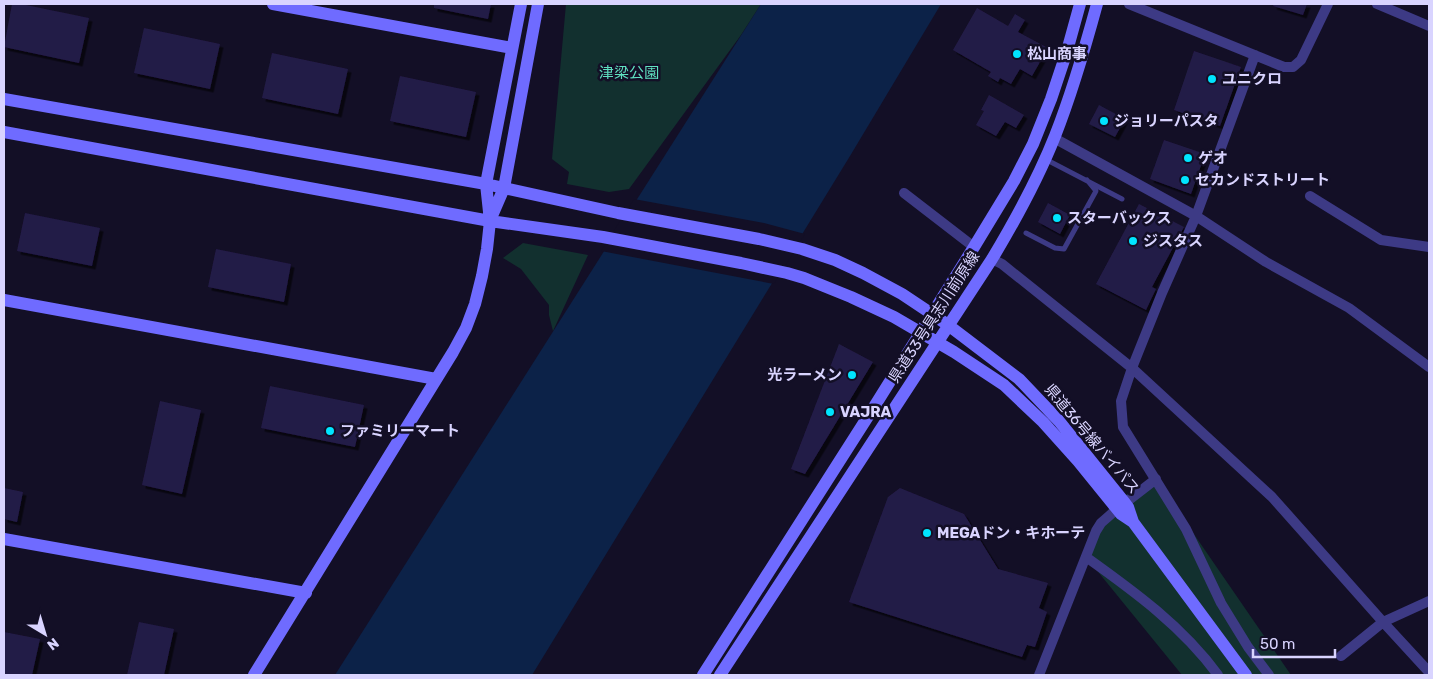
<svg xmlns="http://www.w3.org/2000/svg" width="1433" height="679" viewBox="0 0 1433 679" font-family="Rubik,'Noto Sans JP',sans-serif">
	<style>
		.green { fill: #12302f }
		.water { fill: #0c2248 }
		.pier { fill: #130f26 }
		.building { fill: #241b47; filter: url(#shadow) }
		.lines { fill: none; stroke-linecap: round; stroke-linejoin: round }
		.lane { stroke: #3d3a85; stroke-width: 5 }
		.street { stroke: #3d3a85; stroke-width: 10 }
		.secondary { stroke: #6f6bff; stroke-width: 12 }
		.poi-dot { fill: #00e5ff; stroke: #130f26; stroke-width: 2 }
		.labels { text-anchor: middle; stroke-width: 5; stroke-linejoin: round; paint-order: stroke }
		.poi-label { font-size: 15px; font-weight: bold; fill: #d9d4ff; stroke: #130f26; text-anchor: start }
		.park-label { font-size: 15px; fill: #5fe0c0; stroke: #130f26 }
		.street-label { font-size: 15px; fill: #d9d4ff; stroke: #130f26 }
	</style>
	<defs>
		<filter id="shadow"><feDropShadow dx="3.5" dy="3.5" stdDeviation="0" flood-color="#0009"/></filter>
	</defs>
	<rect width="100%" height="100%" fill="#130f26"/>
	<path class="green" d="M566,4H761L741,35L629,189L609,192L567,184L569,172L552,159Z
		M523,243L588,255L553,331L549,315V305L521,269L503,258Z
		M1156,479L1291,675H1182L1086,557L1112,502Z"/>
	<path class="water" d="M761,4H941L850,156L532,675H335Z"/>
	<path class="pier" d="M634,199L764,223L805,234L774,284L601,251Z"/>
	<path class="building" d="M12,4H21L89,18L79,63L4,47Z
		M434,4H491L488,19L434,8Z
		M1274,4H1307L1303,15L1273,6Z
		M977,8L1008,26L1015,14L1025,20L1018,32L1048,48L1032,76L1020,69L1011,84L1000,78L998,82L988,76L991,72L953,50Z
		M144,28L220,44L210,89L134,73Z
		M1194,51L1241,67L1220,126L1174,110Z
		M272,53L348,69L338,114L262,98Z
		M400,76L476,92L466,137L390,121Z
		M989,95L1024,115L1016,128L1005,122L996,136L976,125L984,111L981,110Z
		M1099,105L1125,119L1115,137L1089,124Z
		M1164,140L1205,154L1191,194L1150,179Z
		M1048,203L1070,215L1060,234L1038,222Z
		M1139,204L1184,227L1152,287L1156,289L1146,310L1096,284Z
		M25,213L100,228L92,266L17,251Z
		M216,249L291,264L284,302L208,287Z
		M839,344L873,362L805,474L791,469Z
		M270,386L364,405L355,447L261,428Z
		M160,401L201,410L182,494L142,485Z
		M4,488L23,492L17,522L4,519Z
		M900,488L964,514L998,569L1048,583L1039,608L1047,612L1035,647L1027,645L1022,657L849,602L888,497Z
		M139,622L174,629L164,675H127Z
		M4,632L40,639L32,675H4Z"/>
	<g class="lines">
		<path class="lane" d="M1045,159L1122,199
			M1026,233L1055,248L1064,249L1096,191L1087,180"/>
		<path class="street" d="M1129,4L1284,67H1293L1301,60L1328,4
			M1377,4L1429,26
			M1255,55L1196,216L1162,293L1132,368L1121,401L1123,427L1186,529L1221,603L1248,647L1269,675
			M1054,138L1196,216L1266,262L1349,308L1429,367
			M904,193L974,247
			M1310,196L1381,240L1429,247
			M992,259L1002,264L1132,368L1272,497L1383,622L1429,672
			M1125,503L1156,479
			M1086,557C1135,592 1183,627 1218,675
			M1341,656L1383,622L1429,601
			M1039,675L1096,531L1101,523L1117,509"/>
		<path class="secondary" d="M273,4L512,48
			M4,99L486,184L618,213L759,239L802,249L835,260L863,273L902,294L932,314L948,325L1019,379L1059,421L1125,503L1128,507L1133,522L1246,675
			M4,132L490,221L603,237L741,263L787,273L804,278L851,297L894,317L954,352L1004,385L1043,422L1078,461L1121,514L1133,522
			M491,218L504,188L538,4
			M4,300L436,379
			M4,539L306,593
			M254,675L453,352L466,328L475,304L482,276L487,249L490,221L486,184L521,4
			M703,675L874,407L974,247L1014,181L1033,144L1051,99L1067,51L1080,4
			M720,675L992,259C1016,219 1038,179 1055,136C1072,93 1085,48 1097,4"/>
	</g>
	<g class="poi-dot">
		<circle cx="1017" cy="54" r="5"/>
		<circle cx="1212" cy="79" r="5"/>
		<circle cx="1104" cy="121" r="5"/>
		<circle cx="1188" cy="158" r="5"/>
		<circle cx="1185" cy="180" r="5"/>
		<circle cx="1057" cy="218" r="5"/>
		<circle cx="1133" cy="241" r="5"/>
		<circle cx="852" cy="375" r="5"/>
		<circle cx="830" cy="412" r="5"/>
		<circle cx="330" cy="431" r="5"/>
		<circle cx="927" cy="533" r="5"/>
	</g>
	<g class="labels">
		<g class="poi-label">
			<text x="1027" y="59">松山商事</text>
			<text x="1222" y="84">ユニクロ</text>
			<text x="1114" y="126">ジョリーパスタ</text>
			<text x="1198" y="163">ゲオ</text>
			<text x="1195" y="185">セカンドストリート</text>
			<text x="1067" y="223">スターバックス</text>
			<text x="1143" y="246">ジスタス</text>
			<text x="842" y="380" text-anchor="end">光ラーメン</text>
			<text x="840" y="417">VAJRA</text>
			<text x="340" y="436">ファミリーマート</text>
			<text x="937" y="538">MEGAドン・キホーテ</text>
		</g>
		<g class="park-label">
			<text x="629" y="78">津梁公園</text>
		</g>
		<g class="street-label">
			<text transform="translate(934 317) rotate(-57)" y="5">県道33号具志川前原線</text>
			<text transform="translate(1092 439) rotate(50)" y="5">県道36号線バイパス</text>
		</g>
	</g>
	<rect width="1433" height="679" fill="none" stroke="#d9d4ff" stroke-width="10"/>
	<g transform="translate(45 634) rotate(142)" stroke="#130f26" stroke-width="4" paint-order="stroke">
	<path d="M0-4L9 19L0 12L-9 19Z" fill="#d9d4ff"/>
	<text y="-8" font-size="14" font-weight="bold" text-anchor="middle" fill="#d9d4ff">N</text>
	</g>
	<path d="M1253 649v8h82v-8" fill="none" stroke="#d9d4ff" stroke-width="2.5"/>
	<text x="1260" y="649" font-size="15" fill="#d9d4ff" stroke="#130f26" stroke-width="4" paint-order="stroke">50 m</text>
</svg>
